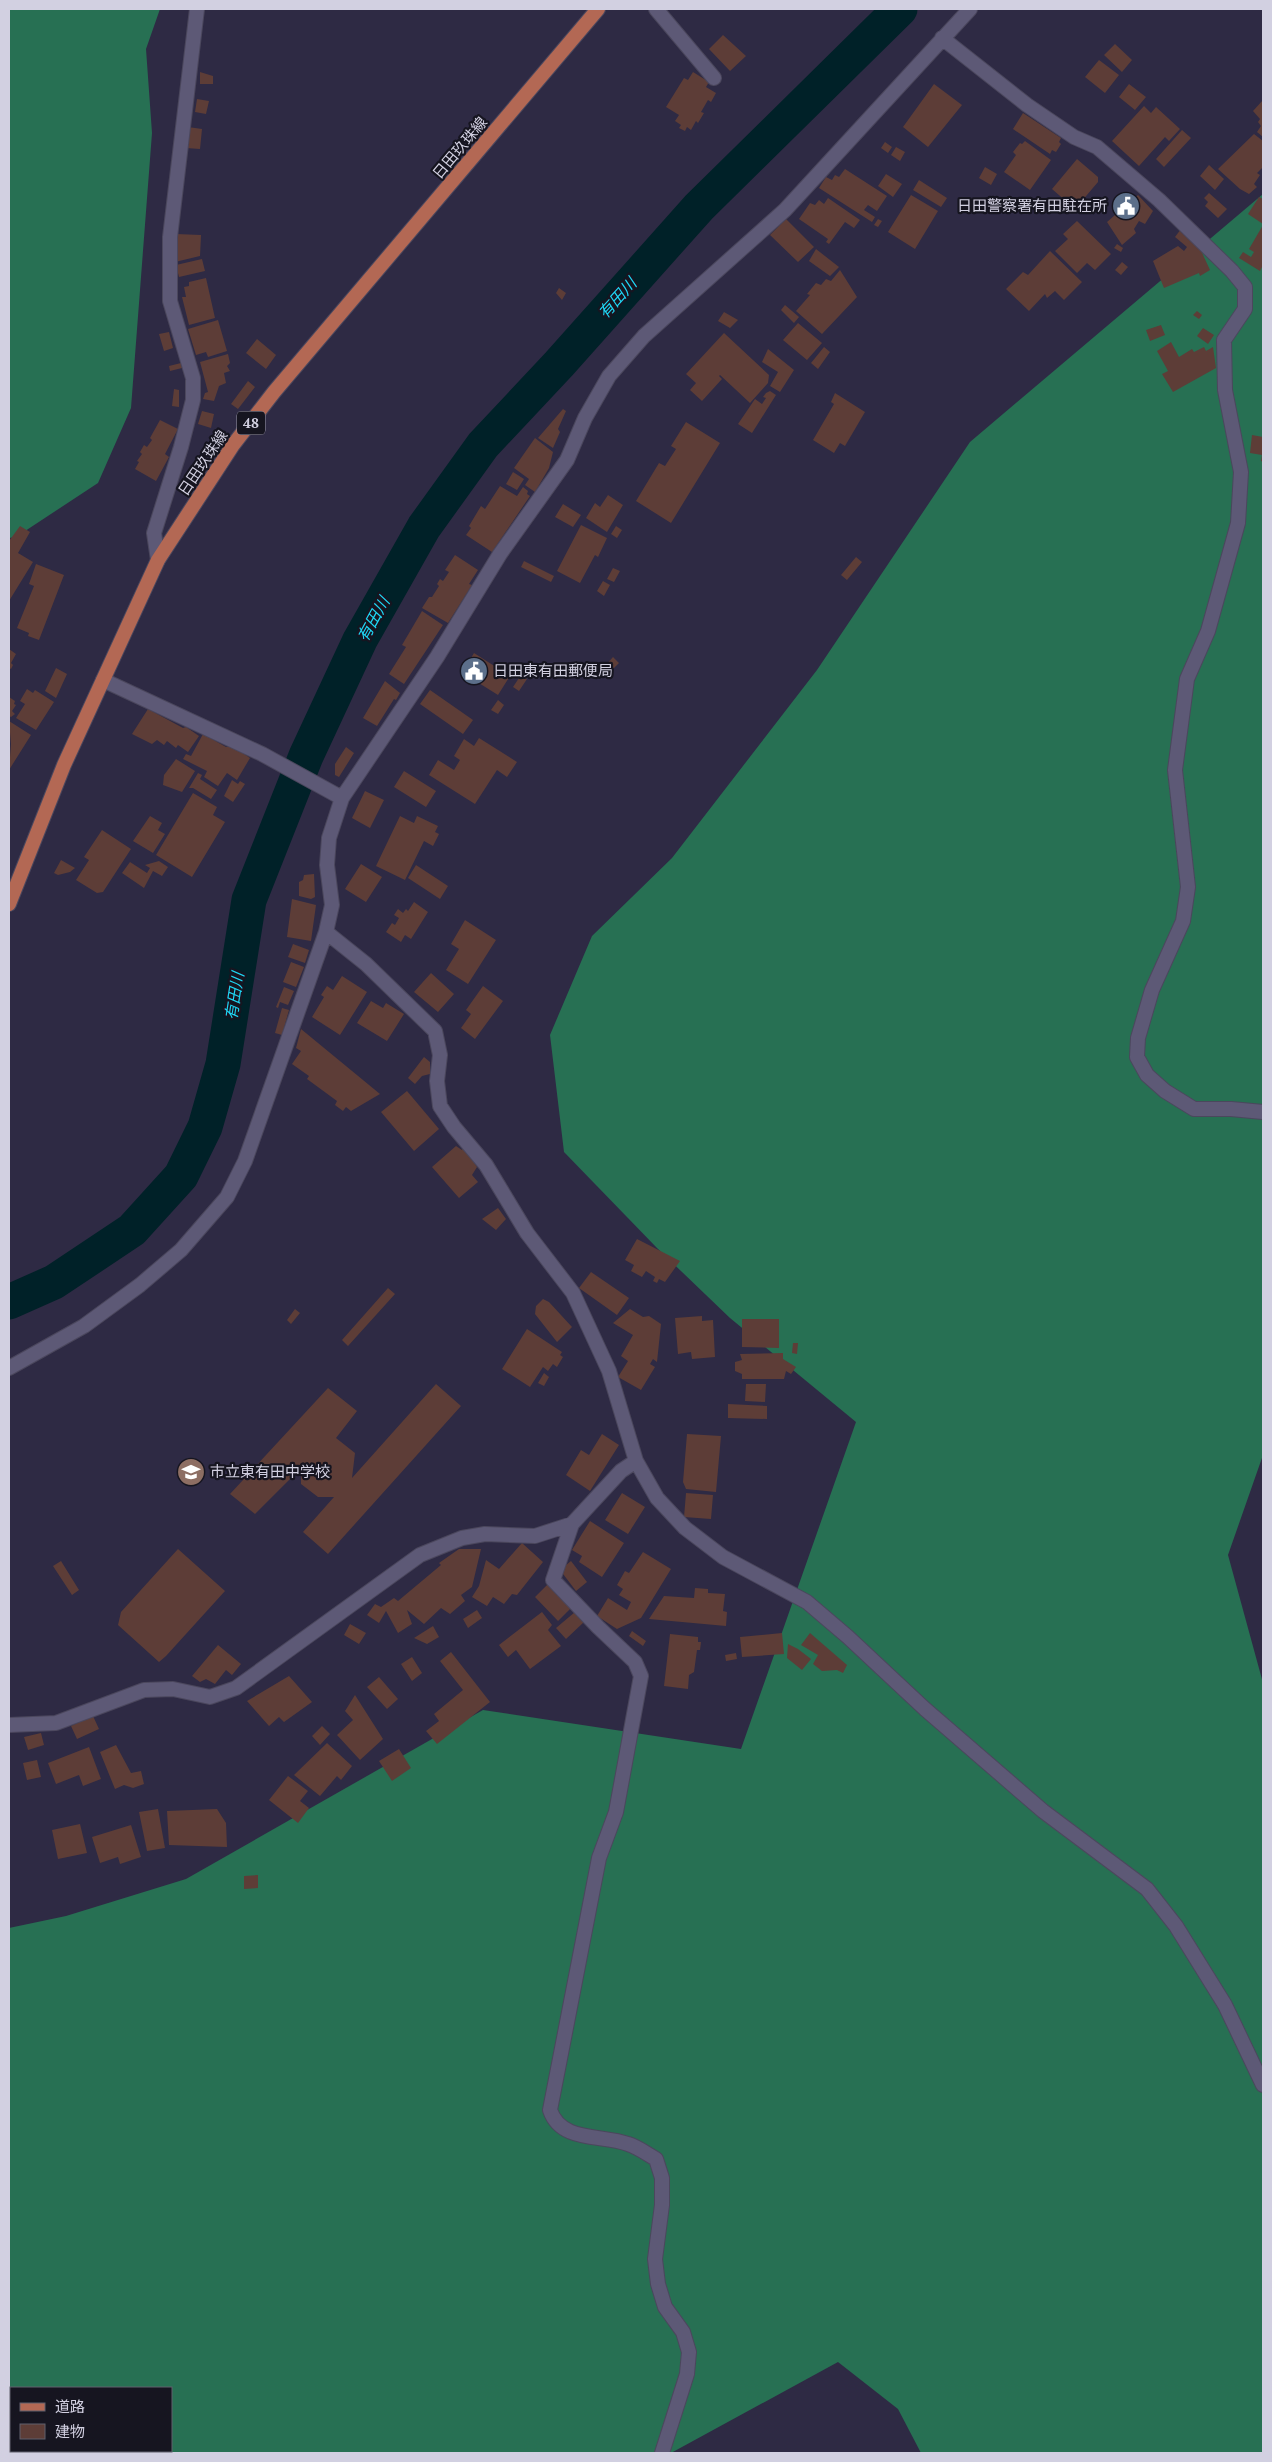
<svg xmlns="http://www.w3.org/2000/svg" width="1272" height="2462" viewBox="0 0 1272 2462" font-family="'PT Serif','Noto Sans JP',serif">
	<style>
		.forest { fill: #277053; fill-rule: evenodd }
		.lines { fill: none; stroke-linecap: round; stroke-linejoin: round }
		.river { stroke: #002128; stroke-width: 35 }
		.building { fill: #5d3d37 }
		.minor-casing { stroke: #4b475d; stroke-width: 16 }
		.primary-casing { stroke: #4b475d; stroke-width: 16 }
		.minor { stroke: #5d5976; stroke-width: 14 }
		.primary { stroke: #b36854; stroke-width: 14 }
		.labels { text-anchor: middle; stroke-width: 4.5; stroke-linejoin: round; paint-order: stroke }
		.shield { fill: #161520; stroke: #9a98a7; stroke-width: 1 }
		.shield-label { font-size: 14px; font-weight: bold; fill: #d2d0e1 }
		.street-label { font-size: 15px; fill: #d2d0e1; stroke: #161520 }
		.poi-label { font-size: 15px; fill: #d2d0e1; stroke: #161520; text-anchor: start }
		.water-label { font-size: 16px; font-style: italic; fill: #1fd7f5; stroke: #161520 }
	</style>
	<rect width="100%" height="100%" fill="#2e2a44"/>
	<path class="forest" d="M9,9H160L146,49L152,133L131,408L98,483L16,537L9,538Z
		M1263,194V1455L1228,1555L1263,1683V2453H921L898,2409L838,2362L671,2453H9V1928L66,1916L186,1879L483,1710L741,1749L856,1422L730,1318L657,1248L564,1152L550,1035L592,936L672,858L817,670L970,442ZM11,2388H171V2451H11Z"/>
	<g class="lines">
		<path class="river" d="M9,1302L54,1282L132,1230L181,1176L205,1127L223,1064L249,900L306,756L360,640L424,527L483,445L559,364L699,207L900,9"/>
	</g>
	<path class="building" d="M723,35L746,56L730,71L709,49Z
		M1115,44L1132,60L1122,72L1104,55Z
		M1099,60L1119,75L1105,93L1085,77Z
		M200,72L213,76V84H200Z
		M693,72L709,82L706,87L716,93L711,102L708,100L701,112L704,113L698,123L696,121L691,130L687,127L685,131L679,128L681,125L675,121L679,115L666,107L684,78L688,80Z
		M934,84L962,105L928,147L903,127Z
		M1129,84L1146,97L1135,110L1119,97Z
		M197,99L209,101L206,114L195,112Z
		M1263,100V137L1257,132L1261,126L1258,122L1260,119L1253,111Z
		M1144,106L1151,113L1156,107L1180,129L1169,141L1165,137L1139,166L1112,141Z
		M1023,113L1061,138L1059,142L1061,144L1056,152L1052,150L1050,154L1013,129Z
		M188,127L202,129L200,149L186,148Z
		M1182,130L1191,138L1164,167L1156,159Z
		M1254,134L1263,141V167L1257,173L1260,175L1254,184L1257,187L1249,194L1240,189L1218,169Z
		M1025,141L1051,160L1030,190L1004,172L1016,155L1013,152L1020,143L1022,144Z
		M885,142L892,147L888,153L881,148Z
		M896,147L905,152L900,161L891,155Z
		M1077,159L1098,177V182L1075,209L1052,189Z
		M1209,165L1224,179L1215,190L1200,176Z
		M985,167L997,174L991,185L979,178Z
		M845,169L887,196L877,211L868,205L864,210L875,217L872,222L819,188L826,177L832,180L835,175L839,177Z
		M886,174L902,184L893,197L878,186Z
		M919,180L947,198L941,207L913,190Z
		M1209,193L1227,209L1218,218L1205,206L1208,202L1204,198Z
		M911,195L938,211L915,249L888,232Z
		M1138,195L1153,211L1145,224L1139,221L1134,229L1136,233L1122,245L1107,222Z
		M1259,197L1263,199V224L1248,214Z
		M828,198L860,220L854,228L845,222L829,244L826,242L828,239L799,219L810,203L815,205L819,200L824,204Z
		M786,219L814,247L798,262L770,235Z
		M878,219L882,221L878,227L874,225Z
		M1077,221L1111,254L1095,270L1087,263L1077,273L1055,251L1068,239L1063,234Z
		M1263,225V265L1260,271L1239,258L1243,252L1251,257L1254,252L1249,249Z
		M1181,229L1198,244L1210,270L1200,276L1199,273L1164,288L1153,261L1178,246L1184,251L1187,247L1175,237Z
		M176,234L201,235L200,256L175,262Z
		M1117,244L1123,248L1121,252L1114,248Z
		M816,249L839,267L830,276L809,261Z
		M1050,251L1082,282L1064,300L1055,291L1047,298L1045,294L1029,311L1006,289L1023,272L1028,275Z
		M202,259L205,271L179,277L176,265Z
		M1122,262L1128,267L1121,275L1115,270Z
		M840,270L857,297L822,334L796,311L810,295L807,294L816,283L821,285L826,279L831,281Z
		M206,278L215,318L189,325L182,297H186L184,287L189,286V282Z
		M559,288L566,293L562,300L556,293Z
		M785,305L799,317L794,323L781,310Z
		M1197,311L1202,315L1199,319L1193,315Z
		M724,312L738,320L730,328L718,321Z
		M218,320L227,351L208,357L206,352L196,355L188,329Z
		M798,323L822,343L807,360L783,340Z
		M1161,325L1165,335L1150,341L1146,330Z
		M1203,328L1214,335L1208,344L1197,336Z
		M169,332L173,348L164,351L159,334Z
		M724,333L769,375L768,383L750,403L720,375L719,376L722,379L702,401L690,390L696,383L686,374Z
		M257,339L276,355L266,369L246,353Z
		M1171,342L1179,357L1192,349L1194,352L1204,347L1206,351L1213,347L1216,368L1173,392L1162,374L1168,371L1157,351Z
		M824,347L830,352L818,369L811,363Z
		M768,349L794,370L780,392L770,386L778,372L762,362Z
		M228,354L230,363L227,366L230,371L224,373L226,383L219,386L214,401L203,399L205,393L208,392L200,362Z
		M181,363L182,368L170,371L169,366Z
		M248,381L255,387L238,409L231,404Z
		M174,389L179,390V407L172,406Z
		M770,391L776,395L752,433L738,424L755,399L762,404L766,398L763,397L766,393Z
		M835,393L865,412L845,446L840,443L834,453L813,440L834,404L831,402Z
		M563,409L566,411L558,429L560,432L553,448L538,438Z
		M202,411L214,414L211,428L198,424Z
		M160,420L178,429L165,454L169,457L156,481L135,469L139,462L137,461L142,454L140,452L144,445L147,447L152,440L150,438Z
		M686,422L720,443L671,523L636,501L659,463L665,466L676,449L671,446Z
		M1252,435L1263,437V462L1261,461L1262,455L1250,453Z
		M535,438L553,452L549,468L535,492L525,485L529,479L514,468Z
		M513,472L524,479L517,490L506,484Z
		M500,486L517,496L523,487L528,491L527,494L530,496L492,552L466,535L471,528L469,526L481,506L485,509Z
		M608,495L623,505L607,532L586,518L595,503L600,507Z
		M563,504L581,515L573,527L555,517Z
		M581,525L607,538L598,557L595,555L580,583L557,571Z
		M20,526L30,532L18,553L33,562L9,601V541Z
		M616,526L622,530L617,538L611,534Z
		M455,555L478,570L469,584L472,585L448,623L422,608L429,597H432L439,586L437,584L440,579L443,581L449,572L445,570Z
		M856,557L862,562L847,580L841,575Z
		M524,561L554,576L551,582L521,567Z
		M36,564L64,575L39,640L28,636L29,633L17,628L34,586L29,584Z
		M613,568L620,571L614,582L607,579Z
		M603,581L610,585L604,596L597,591Z
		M422,611L443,625L404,684L389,674L406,647L402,645Z
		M9,649L16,654L11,663L13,665L11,669L9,668Z
		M474,653L510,676L498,695L466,675L475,660L471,658Z
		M613,657L619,663L611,671L605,666Z
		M56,668L67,674L56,698L45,691Z
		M521,675L527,679L519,691L513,687Z
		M385,681L400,693L396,700L394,699L377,726L363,718Z
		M27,689L33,693L35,690L54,702L36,730L16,718L25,704L20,701Z
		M430,690L473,720L463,734L420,704Z
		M9,697L15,701L14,704L16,705L12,711L15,714L11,717L9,716Z
		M498,700L504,705L498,714L491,710Z
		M148,709L183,728L186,727L199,736L188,752L178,745L176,748L167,741L164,745L157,740L152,744L132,734Z
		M9,721L31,735L9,770L11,744Z
		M203,734L226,747L233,746L250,758L237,780L227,773L218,786L204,777L207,771L183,759L186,754L191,756Z
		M479,738L517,762L507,777L497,770L475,804L429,775L438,760L454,770L460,760L454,756L464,739L474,746Z
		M346,747L354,753L339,777L335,775V764Z
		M176,759L195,771L182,792L163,785L164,775Z
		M404,771L436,791L426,807L394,787Z
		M198,773L202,775L200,779L217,790L211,799L193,788H189Z
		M232,780L238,784L240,781L245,784L233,802L224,796Z
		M365,791L384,800L370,828L352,818Z
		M193,793L217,807L213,815L225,822L192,877L156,855Z
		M150,816L162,823L158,830L165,834L153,853L133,841Z
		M400,816L414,823L417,816L438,826L435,832L439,834L433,846L424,841L405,880L376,866Z
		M102,830L131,849L103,892L97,893L76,880L89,860L84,857Z
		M61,860L75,868L70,872L58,875L54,873Z
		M159,861L168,867L162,876L153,871L144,888L122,873L130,862L147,873L150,868L145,865Z
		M361,864L382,877L366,902L345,889Z
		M416,865L448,886L440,899L408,878Z
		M314,874L315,897L311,899L299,896V882L303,880L304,875Z
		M292,899L316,905L311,941L287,937Z
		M414,902L428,912L411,939L405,935L401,942L386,932L392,923L395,925L399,918L394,915L398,909L403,913L406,909L408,911Z
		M465,920L496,940L468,984L446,970L459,949L451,944Z
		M293,944L309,950L305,963L288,957Z
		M291,962L304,967L296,987L283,982Z
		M431,973L454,994L438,1012L414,992Z
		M342,976L367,992L340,1035L312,1017L324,997L321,995L327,986L333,990Z
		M483,986L503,1001L475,1039L461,1028L471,1014L466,1010Z
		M284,987L294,991L288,1005L280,1002L278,1008L276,1007Z
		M371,1001L383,1008L386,1003L404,1014L387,1041L357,1023Z
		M282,1008L289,1010L282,1035L275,1033Z
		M301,1029L380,1094L351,1111L346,1107L343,1111L335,1105L337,1101L307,1079L309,1076L292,1064L301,1051L296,1048Z
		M424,1057L430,1062V1074L422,1076L415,1084L408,1078Z
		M407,1091L439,1129L414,1151L381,1112Z
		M456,1146L462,1150L464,1147L477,1167L472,1175L478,1182L459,1198L432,1167Z
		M498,1208L506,1219L496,1230L482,1219Z
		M637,1239L680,1261L665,1282L659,1279L657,1283L653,1281L655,1277L646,1271L642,1277L631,1271L634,1265L625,1260Z
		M591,1272L629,1298L617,1315L579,1288Z
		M388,1288L395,1294L348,1346L342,1340Z
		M543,1299L549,1302L572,1327L557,1342L535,1314L536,1306Z
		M295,1309L300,1313L291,1324L287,1320Z
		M630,1309L643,1317L649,1316L661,1324L657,1362L653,1359L650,1364L655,1367L641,1390L618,1377L628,1361L621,1356L633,1335L613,1323Z
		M702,1316V1321L713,1320L715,1357L692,1359L691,1352L678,1354L675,1318Z
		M742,1319H779V1348L742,1347Z
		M527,1329L562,1352L560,1355L563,1357L557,1367L553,1364L548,1371L543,1367L530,1387L502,1369Z
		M793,1343H798L797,1354L792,1353Z
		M783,1353V1359L796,1367L791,1374L786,1371L784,1379H742V1374L735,1371V1362L742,1360L740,1354Z
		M544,1373L549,1377L544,1386L538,1383Z
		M436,1384L461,1406L328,1554L303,1532L334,1497H318L301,1484V1468L255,1514L230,1494L328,1388L357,1411L336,1438L355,1453L352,1478Z
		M746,1384H766L765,1402L745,1401Z
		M728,1404L767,1406V1419L728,1418Z
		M602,1434L619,1445L590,1491L566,1475L581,1450L589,1455Z
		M687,1434L721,1436L716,1492L686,1489L683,1482Z
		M622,1493L645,1507L628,1534L605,1520Z
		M686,1493L713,1495L711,1519L684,1517Z
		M590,1521L624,1543L602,1577L579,1562L582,1556L572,1550Z
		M522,1543L543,1562L517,1595L512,1594L504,1604L493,1597L487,1606L472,1597L479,1586L486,1560L499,1569Z
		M178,1549L225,1591L166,1656L159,1662L118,1625L121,1612Z
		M459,1549H481L472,1587L461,1595L465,1601L450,1614L441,1608L424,1624L407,1610L412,1624L398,1633L386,1611L379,1623L367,1615L375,1604L381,1607L394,1598L398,1601L441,1565L439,1563Z
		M643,1552L671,1569L641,1618L617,1629L597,1616L608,1598L627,1610L631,1602L619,1595L623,1589L617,1585L625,1571L629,1573Z
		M61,1561L79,1590L72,1595L53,1566Z
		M571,1561L587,1582L576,1591L560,1570Z
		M549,1583L572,1607L558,1621L535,1597Z
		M695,1588L708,1589V1593L725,1594L723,1611L727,1612L726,1626L649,1619L664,1596L694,1598Z
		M477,1610L482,1618L468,1628L463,1619Z
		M542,1612L552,1625L548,1630L561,1646L530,1669L516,1650L508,1657L499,1645Z
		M575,1612L584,1622L566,1639L556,1628Z
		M350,1624L366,1633L359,1644L344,1635Z
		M433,1626L439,1637L427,1644L414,1638Z
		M632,1631L646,1641L643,1646L629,1636Z
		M782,1633L784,1654L742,1657L740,1637Z
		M810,1633L847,1665L843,1673L837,1670L822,1671L813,1664L818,1655L801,1645Z
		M670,1634L698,1637V1642H701L700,1650H697L694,1672L689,1675L688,1689L664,1686Z
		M788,1644L798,1649L811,1659L802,1670L787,1658Z
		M218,1645L241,1664L232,1675L226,1670L215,1684L206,1679L200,1682L192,1676Z
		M451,1652L490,1702L437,1744L426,1731L439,1721L434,1714L463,1690L440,1661Z
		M736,1653L737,1659L726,1661L725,1655Z
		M412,1657L422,1673L412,1681L401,1664Z
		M289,1676L312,1702L284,1722L279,1717L269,1726L247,1701Z
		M379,1677L398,1699L387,1709L367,1687Z
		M355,1695L383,1739L360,1760L337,1735L353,1720L345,1711Z
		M93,1716L99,1729L77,1739L71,1726Z
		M322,1726L330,1734L320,1745L312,1736Z
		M41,1733L44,1745L28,1750L24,1737Z
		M327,1743L352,1766L341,1780L337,1776L320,1796L294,1775Z
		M116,1745L131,1773L141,1771L144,1784L133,1788L124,1785L115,1789L100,1752Z
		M89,1747L101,1779L83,1786L79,1775L56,1784L48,1763Z
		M399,1749L411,1768L392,1781L379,1761Z
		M37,1760L41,1777L27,1780L23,1763Z
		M288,1776L308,1791L300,1801L309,1808L298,1823L269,1800Z
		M158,1809L165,1848L147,1851L139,1812Z
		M217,1809L226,1823L227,1847L169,1845L167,1811Z
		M80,1824L87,1853L58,1859L52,1830Z
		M131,1825L141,1857L120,1864L118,1857L100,1863L92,1837Z
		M258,1875V1888L244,1889V1876Z"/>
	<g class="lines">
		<g class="minor-casing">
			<path id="minor" d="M656,9L714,78
				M942,38L1027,105L1074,137L1097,147L1159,200L1232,271L1245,287V309L1224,340L1225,390L1241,472L1238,523L1208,631L1187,679L1175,770L1188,887L1183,921L1152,990L1138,1038L1137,1057L1147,1075L1165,1091L1194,1109H1231L1263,1112
				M158,560L154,533L181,447L193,400V378L170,301V237L197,9
				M103,680L262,754L342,798
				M326,932L366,964L435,1031L440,1055L437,1081L440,1106L454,1127L486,1165L527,1233L573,1293L609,1371L636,1461L657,1498L685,1528L723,1557L807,1602L848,1637L925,1709L1043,1811L1147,1889L1176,1926L1225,2005L1263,2085
				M9,1368L84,1326L140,1285L181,1250L227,1197L245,1161L326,932L332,905L327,865L329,838L342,798L437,657L500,554L567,460L585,418L609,376L644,336L785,210L970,9
				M636,1461L621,1471L572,1524L553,1580L598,1627L635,1662L641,1676L616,1812L599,1858L550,2110C561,2143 602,2134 628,2144C638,2147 647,2154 656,2159L662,2178V2205L655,2259L658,2284L665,2307L683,2332L689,2352L687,2374L662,2453
				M9,1725L56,1723L144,1690L173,1689L210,1697L236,1688L420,1555L462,1538L485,1534L535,1536L572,1524"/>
		</g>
		<g class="primary-casing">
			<path id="primary" d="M9,904L64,765L158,560L233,445L274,392L598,9"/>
		</g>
		<use href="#minor" class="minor"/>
		<use href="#primary" class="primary"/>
	</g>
	<defs>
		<g id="civic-disc" transform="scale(1.4375)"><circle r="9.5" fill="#5c6f8a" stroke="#161520"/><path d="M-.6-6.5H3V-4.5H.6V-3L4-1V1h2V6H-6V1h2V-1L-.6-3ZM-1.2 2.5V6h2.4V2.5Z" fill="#fff"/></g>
		<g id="school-disc" transform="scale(1.4375)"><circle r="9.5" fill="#8d6e63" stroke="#161520"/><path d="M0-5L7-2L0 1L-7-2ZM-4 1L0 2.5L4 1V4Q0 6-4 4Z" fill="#fff"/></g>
	</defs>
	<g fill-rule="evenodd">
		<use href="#civic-disc" x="1126" y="206"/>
		<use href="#civic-disc" x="474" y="671"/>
		<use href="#school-disc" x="191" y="1472"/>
	</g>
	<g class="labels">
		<rect class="shield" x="237" y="411.5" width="28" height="23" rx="4"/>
		<g class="shield-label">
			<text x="251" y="428">48</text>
		</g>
		<g class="street-label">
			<text transform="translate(460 148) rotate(-50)" y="5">日田玖珠線</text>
			<text transform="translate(203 463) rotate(-56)" y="5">日田玖珠線</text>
		</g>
		<g class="poi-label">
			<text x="1107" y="211" text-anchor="end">日田警察署有田駐在所</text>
			<text x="493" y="676">日田東有田郵便局</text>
			<text x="210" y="1477">市立東有田中学校</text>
		</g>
		<g class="water-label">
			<text transform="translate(617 298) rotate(-48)" y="6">有田川</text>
			<text transform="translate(373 619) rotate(-61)" y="6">有田川</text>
			<text transform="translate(234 996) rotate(-81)" y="6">有田川</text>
		</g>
	</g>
	<rect width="1272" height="2462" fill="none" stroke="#d2d0e1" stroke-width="20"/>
	<rect x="10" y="2387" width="162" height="65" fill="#161520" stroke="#61606d"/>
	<rect x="20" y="2403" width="25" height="8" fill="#b36854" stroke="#61606d"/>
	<text x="55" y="2412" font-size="15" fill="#d2d0e1">道路</text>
	<rect x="20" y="2424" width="25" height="15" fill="#5d3d37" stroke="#61606d"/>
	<text x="55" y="2437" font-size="15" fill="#d2d0e1">建物</text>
</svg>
